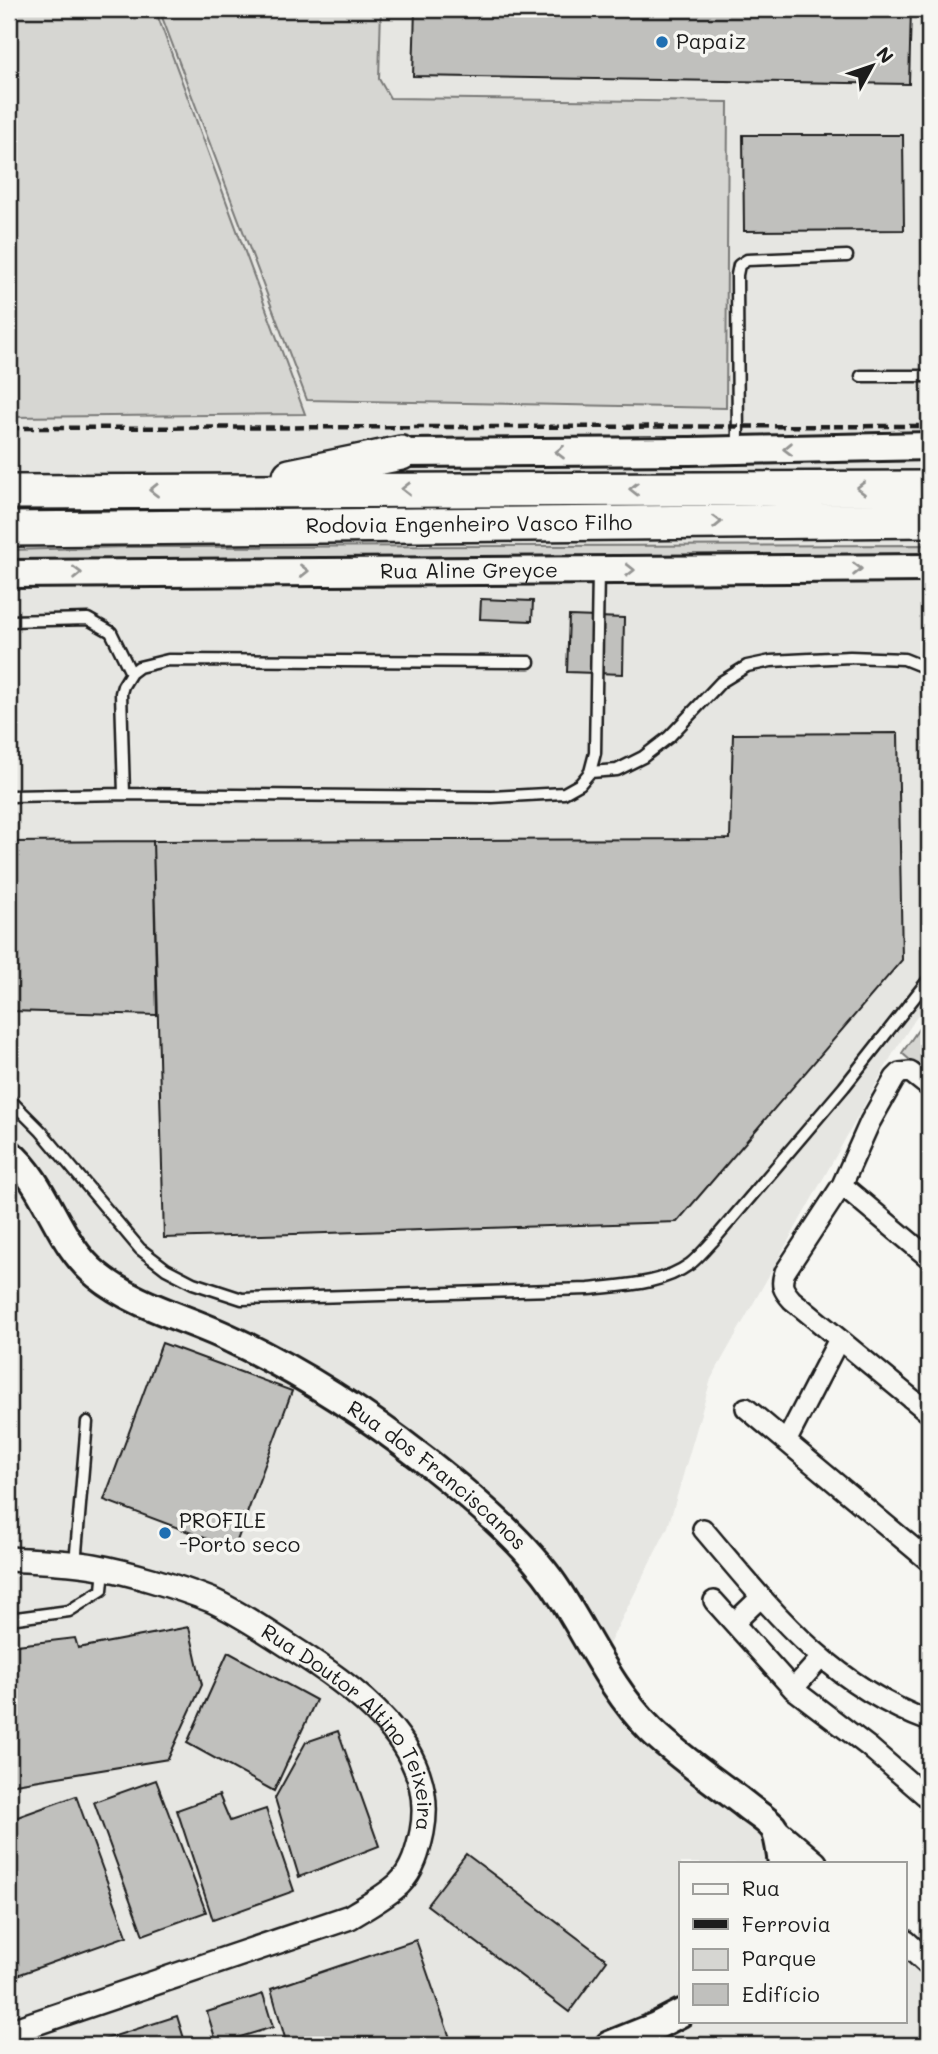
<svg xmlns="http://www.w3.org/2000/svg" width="938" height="2054" viewBox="0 0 938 2054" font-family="Mali,sans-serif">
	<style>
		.built { fill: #e6e6e2 }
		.green { fill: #d6d6d2; stroke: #797977; stroke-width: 2 }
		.building { fill: #c0c0bd; stroke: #1c1c1c; stroke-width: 2 }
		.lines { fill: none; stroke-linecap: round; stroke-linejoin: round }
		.service-casing { stroke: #1c1c1c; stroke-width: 15 }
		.minor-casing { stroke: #1c1c1c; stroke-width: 24 }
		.tertiary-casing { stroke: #1c1c1c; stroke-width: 28 }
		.secondary-casing { stroke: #1c1c1c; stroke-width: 32 }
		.motorway-casing { stroke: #1c1c1c; stroke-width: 38 }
		.service { stroke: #f6f6f2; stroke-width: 10 }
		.minor { stroke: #f6f6f2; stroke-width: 19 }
		.tertiary { stroke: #f6f6f2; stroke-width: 23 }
		.secondary { stroke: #f6f6f2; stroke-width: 26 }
		.motorway { stroke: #f6f6f2; stroke-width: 33 }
		.rail { stroke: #1c1c1c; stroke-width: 4.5; stroke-dasharray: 10 5; stroke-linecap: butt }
		.oneway { stroke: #949492 }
		.poi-dot { fill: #1f6fb2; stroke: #f6f6f2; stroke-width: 2.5 }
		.labels { text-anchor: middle; stroke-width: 7; stroke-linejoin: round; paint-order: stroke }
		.poi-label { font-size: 21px; fill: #1c1c1c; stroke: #f6f6f2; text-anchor: start }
		.street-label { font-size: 21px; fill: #1c1c1c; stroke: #f6f6f2 }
	</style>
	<rect width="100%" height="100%" fill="#f6f6f2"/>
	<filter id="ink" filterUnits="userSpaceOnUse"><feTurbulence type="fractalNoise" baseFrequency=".0143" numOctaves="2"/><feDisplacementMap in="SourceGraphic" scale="14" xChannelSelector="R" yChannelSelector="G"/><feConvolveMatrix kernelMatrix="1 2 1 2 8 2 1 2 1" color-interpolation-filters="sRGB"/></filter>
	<g filter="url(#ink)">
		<path class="built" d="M9,9H929V998L894,1052L711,1379L668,1527L604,1654L655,1725L809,1863H681V2021H905V1946L929,1967V2045H9Z"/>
		<path class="green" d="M9,9H155L305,414L9,417Z
			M159,9H381L379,79L390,98L728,102L726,408L307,400Z
			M929,545V558L9,563V550L129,547Z
			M929,1014V1077L902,1053Z"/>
		<path class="building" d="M415,9H911L909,84L413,76Z
			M743,135H903L904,230L744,231Z
			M481,599L533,601L532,621L480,619Z
			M569,616L624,618L623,674L567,672Z
			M898,733L902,960L677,1222L164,1238L153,841L730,839L733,734Z
			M153,841L157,1015L9,1011V842Z
			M162,1343L292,1391L234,1549L104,1500Z
			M189,1627L202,1685L168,1759L9,1785V1646L75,1638L78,1648Z
			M228,1652L316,1700L274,1791L187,1743Z
			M338,1731L379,1846L299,1877L275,1798L306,1742Z
			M156,1780L206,1912L143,1935L94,1802Z
			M219,1795L230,1821L266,1809L294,1891L213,1920L177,1810Z
			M76,1796L127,1936L9,1978V1820Z
			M466,1854L607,1960L569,2012L427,1905Z
			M416,1940L450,2038L429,2045H287L271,1989Z
			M263,1994L273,2027L217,2044L207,2012Z
			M177,2016L186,2045H87Z"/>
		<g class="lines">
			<g class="service-casing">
				<path id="service" d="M861,376H929
					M738,450L737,275L739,265L747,260L847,256
					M9,621L88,619L111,632L131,673
					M590,772L617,770L643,757L669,737L721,682L747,666L771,661L850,657L904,659L929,669
					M124,794L121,693L123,686L131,673L139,667L168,660L529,662
					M9,796L124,794L492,797L564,793L580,784L590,772L595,753L598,571
					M9,1099L41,1131L140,1249L166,1269L193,1283L242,1299L589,1289C623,1285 661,1285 690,1264C698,1258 706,1248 713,1241L844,1087L929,979
					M75,1564L87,1422
					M9,1619L69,1611L102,1590L104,1569"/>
			</g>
			<g class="minor-casing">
				<path id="minor" d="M929,1087L910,1072L900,1073L895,1078L870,1122L842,1185L785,1272C780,1285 783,1290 792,1300L929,1413
					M842,1185L929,1258
					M746,1408L929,1561
					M787,1440L839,1339
					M703,1529C771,1609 828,1684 929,1721
					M714,1601L793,1689L869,1747L929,1799
					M735,1622L761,1597
					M793,1689L820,1659"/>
			</g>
			<g class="tertiary-casing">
				<g id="tertiary">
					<path id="s1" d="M9,1559C37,1561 66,1561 94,1566C128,1572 178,1587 211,1600C238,1612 264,1630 289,1646C352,1686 439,1745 422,1832C418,1851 413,1870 399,1884C385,1897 366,1907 350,1917L9,2032"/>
					<path d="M774,1828L815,1863"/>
					<path d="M905,1942L929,1964"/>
				</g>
			</g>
			<g class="secondary-casing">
				<g id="secondary">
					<path d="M401,453L690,451L929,446"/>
					<path id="s2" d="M9,574L929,568"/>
					<path id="s3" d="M9,1153C48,1186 57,1243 97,1275C136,1307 189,1318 233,1340C301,1372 367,1415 426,1461C468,1494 524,1541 554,1585C586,1632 609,1688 650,1729C676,1755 713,1780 743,1803C752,1811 765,1818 773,1827C779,1835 780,1853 782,1863"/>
					<path d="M609,2045L656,2026L681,2013"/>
				</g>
			</g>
			<g class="motorway-casing">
				<g id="motorway">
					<path d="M290,476L401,453"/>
					<path d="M9,492L929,488"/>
					<path id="s4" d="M9,529L929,520"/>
				</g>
			</g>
			<use href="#service" class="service"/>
			<use href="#minor" class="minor"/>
			<use href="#tertiary" class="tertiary"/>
			<use href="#secondary" class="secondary"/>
			<use href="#motorway" class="motorway"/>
			<path class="rail" d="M9,428L929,426"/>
		</g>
		<defs><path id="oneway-chevron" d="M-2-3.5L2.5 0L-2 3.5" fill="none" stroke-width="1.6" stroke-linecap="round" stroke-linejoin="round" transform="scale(1.75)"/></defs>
		<g class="oneway">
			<use href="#oneway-chevron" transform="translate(788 449) rotate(179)"/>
			<use href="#oneway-chevron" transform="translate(560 452) rotate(180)"/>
			<use href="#oneway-chevron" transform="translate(861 488) rotate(180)"/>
			<use href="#oneway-chevron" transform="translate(406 489) rotate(180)"/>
			<use href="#oneway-chevron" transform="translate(634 489) rotate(180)"/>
			<use href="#oneway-chevron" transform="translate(154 490) rotate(179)"/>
			<use href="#oneway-chevron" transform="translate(717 522) rotate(-1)"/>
			<use href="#oneway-chevron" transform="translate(857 569) rotate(-1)"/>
			<use href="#oneway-chevron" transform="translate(630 570)"/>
			<use href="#oneway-chevron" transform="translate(304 571)"/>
			<use href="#oneway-chevron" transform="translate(77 573) rotate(-1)"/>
		</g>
	</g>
	<g class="poi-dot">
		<circle cx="662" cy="42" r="7"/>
		<circle cx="165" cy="1533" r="7"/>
	</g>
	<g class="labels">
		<g class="poi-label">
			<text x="676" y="49">Papaiz</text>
			<text x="179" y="1528">PROFILE<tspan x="179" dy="24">-Porto seco</tspan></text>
		</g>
		<g class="street-label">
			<text dy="7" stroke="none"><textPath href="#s4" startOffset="460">Rodovia Engenheiro Vasco Filho</textPath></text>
			<text dy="7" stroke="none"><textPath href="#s2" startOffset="460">Rua Aline Greyce</textPath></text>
			<text dy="7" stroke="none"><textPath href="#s3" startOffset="548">Rua dos Franciscanos</textPath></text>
			<text dy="7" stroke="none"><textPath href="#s1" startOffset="404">Rua Doutor Altino Teixeira</textPath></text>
		</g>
	</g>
	<rect width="938" height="2054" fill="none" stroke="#f6f6f2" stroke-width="35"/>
	<rect x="18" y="18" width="903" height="2019" fill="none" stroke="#1c1c1c" stroke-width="2.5" filter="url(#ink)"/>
	<rect x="679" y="1862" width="228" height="161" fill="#f6f6f2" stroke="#9f9f9c" stroke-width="2"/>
	<rect x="693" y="1884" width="35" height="10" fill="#f6f6f2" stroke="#9f9f9c" stroke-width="2"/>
	<text x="742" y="1896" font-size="21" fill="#1c1c1c">Rua</text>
	<rect x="693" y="1919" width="35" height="10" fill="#1c1c1c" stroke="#9f9f9c" stroke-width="2"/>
	<text x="742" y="1932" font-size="21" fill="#1c1c1c">Ferrovia</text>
	<rect x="693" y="1949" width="35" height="21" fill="#d6d6d2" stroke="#9f9f9c" stroke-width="2"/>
	<text x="742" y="1966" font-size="21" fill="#1c1c1c">Parque</text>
	<rect x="693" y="1984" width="35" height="21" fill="#c0c0bd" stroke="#9f9f9c" stroke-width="2"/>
	<text x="742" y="2002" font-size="21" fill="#1c1c1c">Edifício</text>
	<g transform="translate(872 66) rotate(50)" stroke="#f6f6f2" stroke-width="5" paint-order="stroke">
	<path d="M0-5L12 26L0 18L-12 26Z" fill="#1c1c1c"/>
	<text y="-10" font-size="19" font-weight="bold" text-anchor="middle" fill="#1c1c1c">N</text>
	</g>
</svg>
